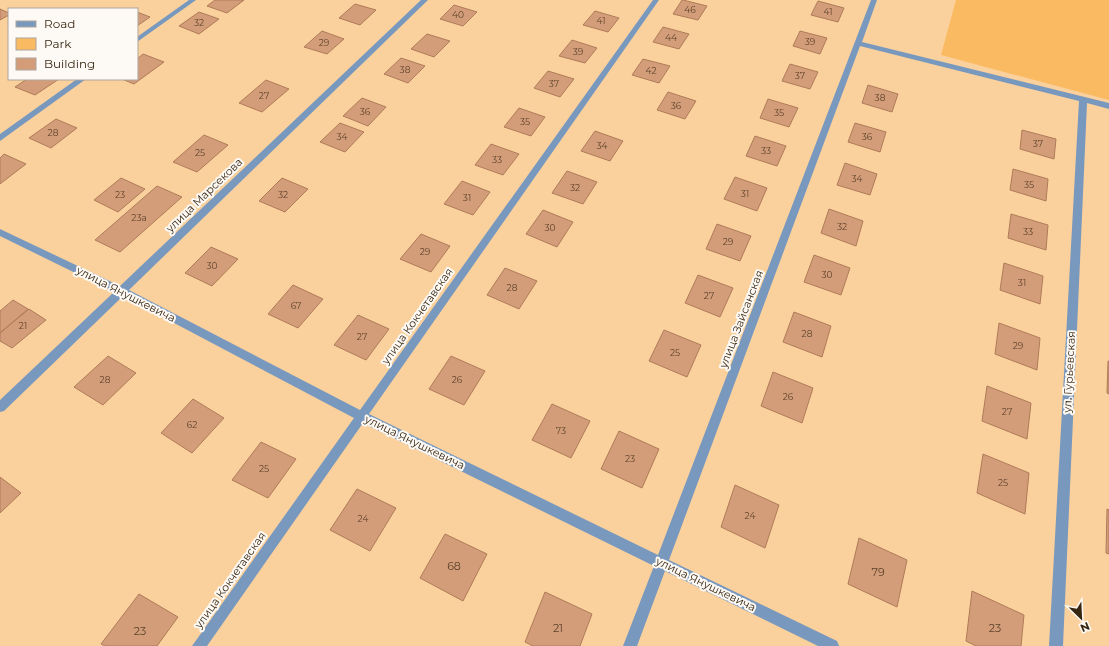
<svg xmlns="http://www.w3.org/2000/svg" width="1109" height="646" viewBox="0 0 1109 646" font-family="Montserrat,sans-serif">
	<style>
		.green { fill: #faba61 }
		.building { fill: #d49d7a; stroke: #af7b58 }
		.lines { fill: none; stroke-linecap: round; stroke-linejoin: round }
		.minor { fill: #7998be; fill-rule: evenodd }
		.labels { text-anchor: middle; stroke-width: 4; stroke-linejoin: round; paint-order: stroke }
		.number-label { font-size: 9px; fill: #5e442c }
		.street-label { font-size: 11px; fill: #372712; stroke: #fdf9f4 }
		.near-number-label { font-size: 11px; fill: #5e442c }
	</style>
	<rect width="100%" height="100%" fill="#fad19d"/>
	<path class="green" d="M956,0H1109V100L941,55Z"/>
	<path class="building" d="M215,0H244L227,13L207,6Z
		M682,0H683L707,6L698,20L673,14Z
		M818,1L844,8L838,22L811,15Z
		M355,4L376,10L360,25L339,18Z
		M454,5L477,12L463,26L440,19Z
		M0,9L9,13V15L0,20Z
		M595,11L619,18L608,32L583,25Z
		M137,12L150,17L137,26Z
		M199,12L219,19L199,34L179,26Z
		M663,27L689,34L679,49L653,42Z
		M322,31L344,39L327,54L304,47Z
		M800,31L827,38L820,54L793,46Z
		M427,34L450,41L434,57L411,49Z
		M572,40L597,48L585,63L559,56Z
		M143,54L164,62L134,84L122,79H137V59Z
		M401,58L425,66L408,83L384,74Z
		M643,59L670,66L659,83L632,75Z
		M790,64L818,72L810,89L782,81Z
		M548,71L574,79L560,97L534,88Z
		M27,79H59L35,95L15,87Z
		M266,80L289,89L262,112L239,103Z
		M868,85L898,94L892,112L862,103Z
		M668,92L696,101L685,119L657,110Z
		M362,98L386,107L368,126L343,116Z
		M768,99L798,108L789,127L760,118Z
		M519,108L545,117L531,136L504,127Z
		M56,119L77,128L51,148L29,138Z
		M340,123L364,132L345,152L320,142Z
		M855,123L886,132L880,152L848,142Z
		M1022,130L1056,139L1054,159L1020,149Z
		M595,131L623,141L610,161L581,151Z
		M204,135L228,145L197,172L173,162Z
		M755,136L786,146L777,166L746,156Z
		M491,144L519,154L503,175L475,165Z
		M4,154L26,164L0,184V158Z
		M845,163L877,174L870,195L837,185Z
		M1013,169L1048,179L1046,201L1010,190Z
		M567,171L597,182L583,204L552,193Z
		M735,177L767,188L757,211L724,199Z
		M121,178L145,189L118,212L94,200Z
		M282,178L308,189L285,212L259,201Z
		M462,181L490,192L473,215L444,204Z
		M157,186L182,197L120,252L95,240Z
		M829,209L863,221L856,246L821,233Z
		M543,210L573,222L557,247L526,234Z
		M1011,214L1048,225L1046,250L1008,238Z
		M717,224L751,236L740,261L706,249Z
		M421,234L450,246L431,272L400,259Z
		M211,247L238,259L212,286L185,273Z
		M814,255L850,268L841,295L804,282Z
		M1004,263L1043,276L1040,304L1000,290Z
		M505,268L537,281L519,309L487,295Z
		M698,275L733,288L720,317L685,303Z
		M293,285L323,299L298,328L268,314Z
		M13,300L28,309L0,333V311Z
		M29,309L46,320L12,348L0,341V333Z
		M794,312L831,326L822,357L783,342Z
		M358,315L389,329L366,360L334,345Z
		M999,323L1040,338L1037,370L995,354Z
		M664,330L701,345L687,377L649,361Z
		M108,356L136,373L103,405L74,387Z
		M451,356L485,371L464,405L429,389Z
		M1108,361H1109V394L1107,393Z
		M773,372L813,388L802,423L761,406Z
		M987,386L1031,403L1027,439L982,421Z
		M193,399L224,418L192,453L161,433Z
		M552,404L590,421L571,458L532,440Z
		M619,431L659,449L642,488L601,469Z
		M261,442L296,459L268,498L232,480Z
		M983,454L1029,473L1025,514L977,493Z
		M0,477L21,493L0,513Z
		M735,485L779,505L765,548L721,527Z
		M357,489L396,508L370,551L330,530Z
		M1107,509L1109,510V554L1106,553Z
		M445,534L487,554L463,601L420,578Z
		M859,538L907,560L897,607L848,584Z
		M972,591L1024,615L1021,646H976L966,641Z
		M545,592L592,614L580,646H533L525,642Z
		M139,594L178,617L157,646H105L101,644Z"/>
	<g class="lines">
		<path class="minor" d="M189,0H196L137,42V37Z
			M421,0H428L129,290L360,410L653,0H659L369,414L658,555L871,0H877L862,42L1109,103V109L1087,103L1063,646H1049L1079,101L860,46L669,560L837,641L839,646H818L665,571L637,646H623L654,566L363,423L207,646H192L354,418L123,296L4,411L0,412V400L114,292L0,236V229L120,286Z
			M77,79H86L0,141V134Z"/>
	</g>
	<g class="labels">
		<g class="number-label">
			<text x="690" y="13">46</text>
			<text x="828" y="15">41</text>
			<text x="458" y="18">40</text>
			<text x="601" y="24">41</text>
			<text x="199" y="26">32</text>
			<text x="671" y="41">44</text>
			<text x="810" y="45">39</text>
			<text x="324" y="46">29</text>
			<text x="578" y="55">39</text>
			<text x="405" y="73">38</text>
			<text x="651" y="74">42</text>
			<text x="800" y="79">37</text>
			<text x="554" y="87">37</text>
			<text x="264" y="99">27</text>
			<text x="880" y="101">38</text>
			<text x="676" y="109">36</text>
			<text x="365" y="115">36</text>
			<text x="779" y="116">35</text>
			<text x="525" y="125">35</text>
			<text x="53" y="136">28</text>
			<text x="342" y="140">34</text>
			<text x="867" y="140">36</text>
			<text x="1038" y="147">37</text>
			<text x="602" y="149">34</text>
			<text x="766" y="154">33</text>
			<text x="200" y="156">25</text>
			<text x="497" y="163">33</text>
			<text x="857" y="182">34</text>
			<text x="1029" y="188">35</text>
			<text x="575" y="191">32</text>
			<text x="745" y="197">31</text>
			<text x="120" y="198">23</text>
			<text x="283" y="198">32</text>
			<text x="467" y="201">31</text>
			<text x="139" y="221">23а</text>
			<text x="842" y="230">32</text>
			<text x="550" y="231">30</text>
			<text x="1028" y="235">33</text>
			<text x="728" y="245">29</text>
			<text x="425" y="255">29</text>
			<text x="212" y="269">30</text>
			<text x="827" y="278">30</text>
			<text x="1022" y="286">31</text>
			<text x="512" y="291">28</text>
			<text x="709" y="299">27</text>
			<text x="296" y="309">67</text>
			<text x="23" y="329">21</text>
			<text x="807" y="337">28</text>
			<text x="362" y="340">27</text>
			<text x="1018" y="349">29</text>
			<text x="675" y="356">25</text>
			<text x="105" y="383">28</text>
			<text x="457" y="383">26</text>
			<text x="788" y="400">26</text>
			<text x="1007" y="415">27</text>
			<text x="192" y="428">62</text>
			<text x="561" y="434">73</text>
			<text x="630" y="462">23</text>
			<text x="264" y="472">25</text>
			<text x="1003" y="486">25</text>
			<text x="750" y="519">24</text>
			<text x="363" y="522">24</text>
		</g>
		<g class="street-label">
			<text transform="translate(204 195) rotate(-44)" y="4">улица Марсекова</text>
			<text transform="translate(126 294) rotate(27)" y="4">улица Янушкевича</text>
			<text transform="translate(417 316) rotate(-55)" y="4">улица Кокчетавская</text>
			<text transform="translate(741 319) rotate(-69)" y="4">улица Зайсанская</text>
			<text transform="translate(1069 372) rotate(-87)" y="4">ул. Гурьевская</text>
			<text transform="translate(415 442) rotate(26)" y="4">улица Янушкевича</text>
			<text transform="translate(230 580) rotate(-55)" y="4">улица Кокчетавская</text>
			<text transform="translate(706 584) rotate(26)" y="4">улица Янушкевича</text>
		</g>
		<g class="near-number-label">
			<text x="454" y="570">68</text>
			<text x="878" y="576">79</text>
			<text x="558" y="632">21</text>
			<text x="995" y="632">23</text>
			<text x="140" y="635">23</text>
		</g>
	</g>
	<rect x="8" y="8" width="130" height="72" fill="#fdf9f4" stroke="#aea59a"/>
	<rect x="16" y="21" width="20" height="6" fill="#7998be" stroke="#aea59a"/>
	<text x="44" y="28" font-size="12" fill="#372712">Road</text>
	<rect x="16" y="38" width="20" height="12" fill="#faba61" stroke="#aea59a"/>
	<text x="44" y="48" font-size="12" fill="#372712">Park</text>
	<rect x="16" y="58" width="20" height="12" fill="#d49d7a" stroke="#aea59a"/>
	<text x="44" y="68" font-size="12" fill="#372712">Building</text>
	<g transform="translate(1081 618) rotate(156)" stroke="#fdf9f4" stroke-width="3" paint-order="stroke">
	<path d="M0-3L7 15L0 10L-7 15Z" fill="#372712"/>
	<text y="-6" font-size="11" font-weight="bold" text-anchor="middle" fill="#372712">N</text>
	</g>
</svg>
